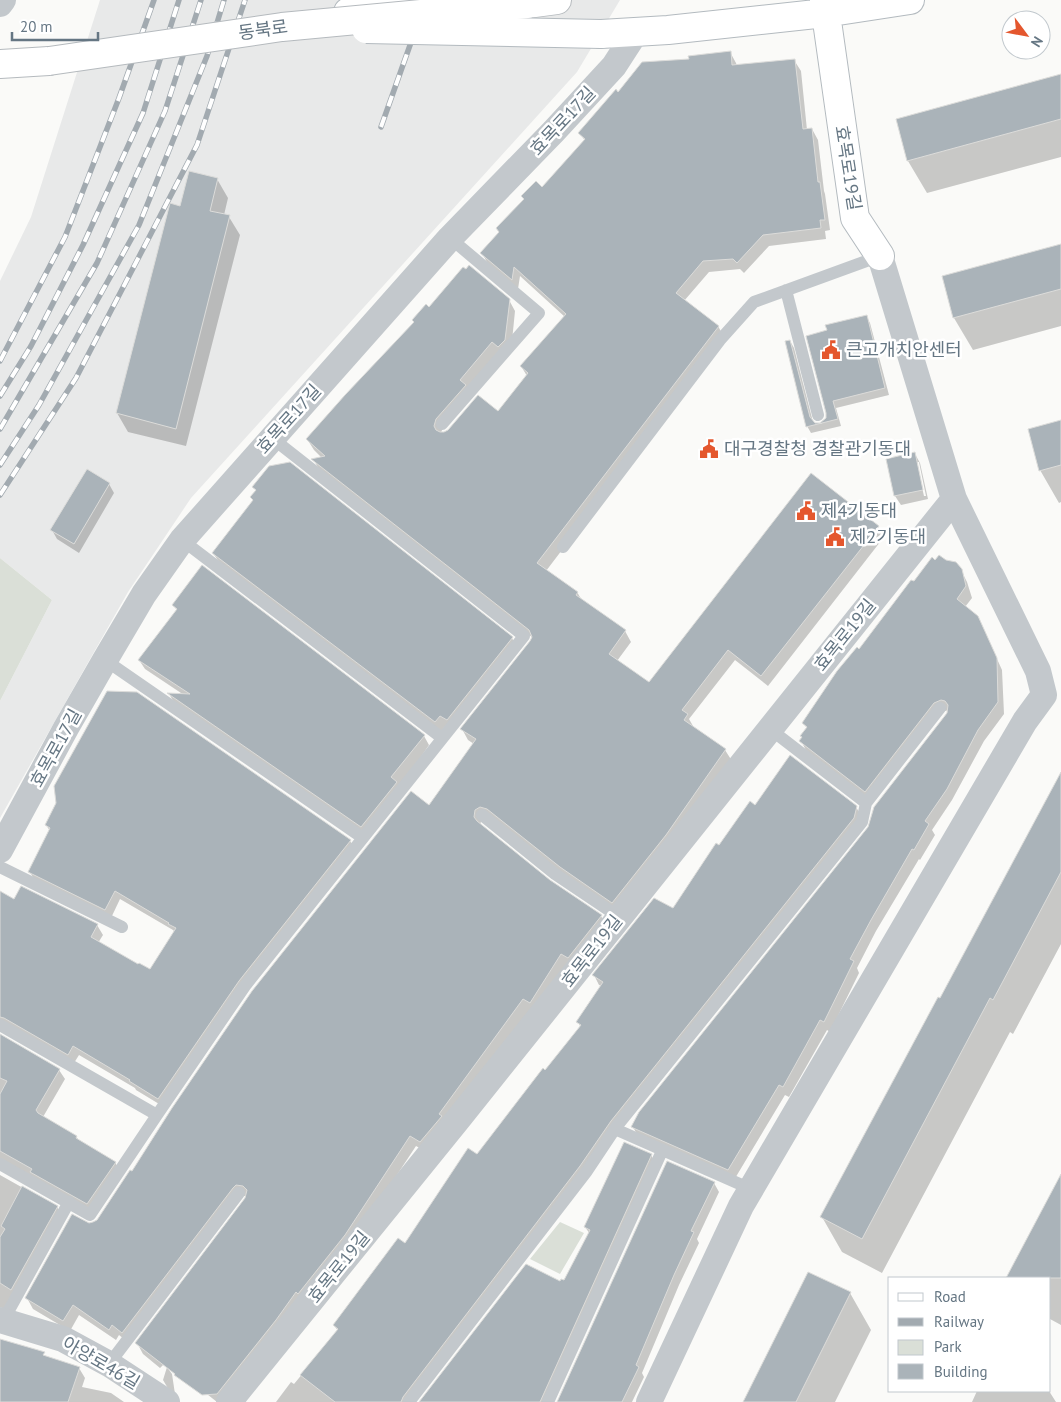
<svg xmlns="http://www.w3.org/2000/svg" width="1061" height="1402" viewBox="0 0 1061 1402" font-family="'PT Sans','Noto Sans KR',sans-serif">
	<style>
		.built { fill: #e8e9e9 }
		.green { fill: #dadfd7 }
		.shadow { fill: #0003; fill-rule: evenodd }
		.building { fill: #aab3b9; stroke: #dcdcda }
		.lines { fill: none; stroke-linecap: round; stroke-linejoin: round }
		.secondary-casing { stroke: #b3babf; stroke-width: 30 }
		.primary-casing { stroke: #b5babe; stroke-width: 30 }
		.lane { stroke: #c3c8cc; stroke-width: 12 }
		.street { stroke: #c3c8cc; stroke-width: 26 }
		.secondary { stroke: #fff; stroke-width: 28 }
		.primary { stroke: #fff; stroke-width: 28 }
		.rail-casing { stroke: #a2aab0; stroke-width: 5.5 }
		.rail { stroke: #fff; stroke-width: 4; stroke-dasharray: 11; stroke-linecap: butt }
		.secondary-bridge-casing { stroke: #b3babf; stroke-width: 30; stroke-linecap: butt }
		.primary-bridge-casing { stroke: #b5babe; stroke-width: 30; stroke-linecap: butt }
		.secondary-bridge { stroke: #fff; stroke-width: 28 }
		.primary-bridge { stroke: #fff; stroke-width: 28 }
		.labels { text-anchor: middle; stroke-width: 5; stroke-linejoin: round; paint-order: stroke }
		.street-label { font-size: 18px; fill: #657683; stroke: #fff }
		.poi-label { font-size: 18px; fill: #657683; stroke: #fff; text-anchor: start }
	</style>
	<rect width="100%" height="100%" fill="#fafaf8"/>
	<path class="built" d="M100,0H620L577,72L191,498L128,592L0,818V701L52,600L0,558V281L31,217Z"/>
	<path class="green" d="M0,558L52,600L0,701Z
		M560,1222L584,1233L560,1274L530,1259Z"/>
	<path class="shadow" d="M730,52L736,63L737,66L794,60L801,71L807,130L812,129L818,140L824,191L825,194L830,230L825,231L826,239L769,246L744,273L740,269L709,272L684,301L718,326L724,337L546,571L577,592L583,602L625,631L631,642L617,661L649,684L878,526L884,537L768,686L735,660L689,719L693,726L692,727L725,750L732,761L619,913L481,821L480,826L549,881L601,916L607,927L427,1152L416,1146L350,1246L217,1402L164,1360L165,1363L160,1368L143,1354L137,1343L247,1196H243L129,1343L119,1335L116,1340L79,1315L70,1331L33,1309L27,1298L89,1224L98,1220L133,1173L430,807L474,744L468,740L462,729L533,638L319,469L313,459L322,458L314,450L307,439L429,308L509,300L515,311L511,351L442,430L441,433H444L498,413L527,376L521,366L565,317L520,276L518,289L488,264L482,253L500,234L524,200L522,197L542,189L585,141L580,133L618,94L690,60Z
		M1061,75V157L927,193L908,161Z
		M217,179L228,198L224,215L229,217L240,235L186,446L128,432L117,413L181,207Z
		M1061,245V326L973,350L954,318L944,277Z
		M866,316L870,323L889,395L836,408L841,426L811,433L807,426L790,341L794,348L813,422L815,424H821L827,418L828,331Z
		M1061,421V502L1059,503L1040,470Z
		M915,454L920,463L928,499L901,505L895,496L887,460ZM916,462H919L926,496H924Z
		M109,484L114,493L79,553L57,539L52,530Z
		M254,487L512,638L517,648L441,731L219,562L213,553L254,501L251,497L256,491Z
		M961,570L967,582L972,598L965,607L983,628L1002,670L1004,714L984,741L952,800L932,830L935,835L920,860L919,859L876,931L857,968L859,973L830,1032L827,1030L789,1097L785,1095L734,1180L639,1138L633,1127L869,828L948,713V710L940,713L871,802L807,752L801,741L807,729L804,723L859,651L914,583Z
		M174,605L424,736L429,745L367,836L174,702L169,694L184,695L145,669L139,660L177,611Z
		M1061,775V944L1013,1034L1010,1032L882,1273L842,1252L822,1217L941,1000Z
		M755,806L856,807L862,817L616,1130L411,1402H276L291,1382L294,1384L338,1331L334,1325L406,1245L581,1028L578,1022L602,986L599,985L594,975L673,910L719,847Z
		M46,825L350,841L356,850L244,991L164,1107L136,1090L135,1088L79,1055L74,1063L0,1029V900L15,901L97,925L103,935L98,943L139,966L151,971L175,932L173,930L120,899L111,918L35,881L30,872L50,831Z
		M0,1036L59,1070L65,1079L43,1117L76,1136L79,1141L115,1162L120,1172L93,1213L0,1168Z
		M651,1155L656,1164L548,1402H421L561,1282H565L590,1234L585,1227Z
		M0,1175L57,1207L62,1216L6,1310L0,1307Z
		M1061,1176V1325L1050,1319V1278H1013L1010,1273Z
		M714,1183L719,1192L697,1239L699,1243L679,1285L642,1373L644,1377L632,1402H558Z
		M850,1293L871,1330L835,1402H745Z
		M0,1363L79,1368L85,1378L82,1387L111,1393L124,1402H0Z
		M167,1367L172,1374L175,1394L169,1390L163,1380Z
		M977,1391H1049L1056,1402H972Z"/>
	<path class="building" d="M731,51L732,65L795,59L803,129L812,128L818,182H820L825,220H820L821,228L763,235L737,263L733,259L703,261L676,293L719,326L537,563L578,592L576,595L626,630L609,654L649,682L811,473L879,526L761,676L728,650L682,710L688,714L684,720L726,749L666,835L612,903L560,867L487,809L480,807L475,810L474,817L477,821L550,880L602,915L568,958L561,954L530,1003L523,999L439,1114L442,1116L420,1142L410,1136L345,1235L298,1294L296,1292L276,1320L217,1394L202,1395L174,1375L175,1374L135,1343L245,1198L247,1190L243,1186L236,1185L233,1188L122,1333L112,1325L109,1330L73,1305L63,1321L25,1298L72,1214L89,1223L93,1222L97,1220L130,1170L132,1171L172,1108L252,991L411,791L429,805L476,739L460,729L530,641L532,637L529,630L311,459L325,456L306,439L345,395L414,322L412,320L426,304L429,307L463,267L466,269L469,265L510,299L505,340L498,347L492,342L460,380L466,385L436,419L434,426L436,430L440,432H444L448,430L478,395L498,411L528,373L520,366L566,314L514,267L512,280L480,253L499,232L496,228L524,199L521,196L536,181L542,187L585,139L578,133L616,89L618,92L642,62L689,59L688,56Z
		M1061,74V119L907,161L896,119Z
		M189,171L218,178L210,211L230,215L176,429L116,413L170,203L180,206Z
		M1061,244V289L953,318L942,276Z
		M867,315L885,388L833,401L838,419L806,427L785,341L790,340L810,417L815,423H820L826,418V413L806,336L827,330L825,325Z
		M1061,420V465L1039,471L1028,429Z
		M915,452L923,490L894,496L886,459Z
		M290,462L513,637L447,720L440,716L435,722L212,553L253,500L250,497L256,490L252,487L269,466Z
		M87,469L110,483L74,544L50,530Z
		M939,555L946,560L956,562L962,569L966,586L957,599L978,616L997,658L998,702L978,730L947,789L925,821L929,824L914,850L912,849L871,920L850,959L854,961L824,1022L820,1020L783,1087L779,1085L728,1170L631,1127L639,1112L868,827L874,807L947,713L948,705L945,701L941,700L934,703L865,792L799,741L802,737L800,736L807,727L802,723L837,671L857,647L859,649L911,580L914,581L932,557L935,560Z
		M202,565L425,735L391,777L397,782L361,827L167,693L190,694L138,660L177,609L172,605Z
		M107,691L137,692L351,840L239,981L158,1099L129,1081L130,1080L73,1046L68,1055L4,1018L0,1017V891L14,899L21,886L98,924L91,937L138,964L139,963L150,969L176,928L168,924L169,923L115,891L105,910L28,872L50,828L45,825L56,803L54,786Z
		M790,755L857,806L854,818L611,1121L580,1166L403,1397L401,1402H335L300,1375L338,1329L333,1325L398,1238L405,1243L468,1148L477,1154L543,1068L545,1070L581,1025L576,1022L603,982L592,975L654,898L673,908L716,843L719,845L750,801L755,805Z
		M1061,772V872L993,1000L990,998L862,1239L820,1217L938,997L940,998Z
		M0,1034L60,1069L36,1110L38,1113L77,1136L76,1138L116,1162L87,1204L30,1172L32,1169L0,1151V1094L7,1081L0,1078Z
		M624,1142L652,1154L540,1402H419L526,1264L560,1281L561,1279L564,1280L590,1230L584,1227Z
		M667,1161L715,1182L691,1231L694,1232L674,1275L636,1365L639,1367L622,1402H557Z
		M1061,1174V1278H1006Z
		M22,1186L58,1206L11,1290L0,1283V1237L5,1229L1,1226Z
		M808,1272L851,1292L796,1402H743Z
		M0,1339L45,1352L43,1355L80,1367L68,1402H0Z"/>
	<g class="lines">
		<g class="secondary-casing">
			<path id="secondary" d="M824,0L855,218L880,256
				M348,12L400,0
				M601,34L668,30L825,13L910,0"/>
		</g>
		<g class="primary-casing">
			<path id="primary" d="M527,4L557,0
				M0,64L49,61"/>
		</g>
		<path class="lane" d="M786,290L818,415
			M442,424L539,313L450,238
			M182,540L442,738
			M563,547L720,340L754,302L880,256
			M105,660L363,838
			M770,729L866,803
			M482,815L555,874L619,917
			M0,867L122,927
			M0,1025L157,1115
			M615,1129L751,1189
			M0,1164L90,1215L157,1115L245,986L524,636L272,438
			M3,1321L69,1202
			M109,1364L239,1193
			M409,1402L587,1171L617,1126L862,822L866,803L940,708
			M548,1402L662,1151"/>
		<path class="street" d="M0,4L3,0
			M880,256L954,499L1038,671L1044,695
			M0,850L66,728L105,660L144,594L182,540L450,238L554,131L614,66L636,32
			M0,1320L63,1339L109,1364L167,1402
			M229,1402L459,1118L954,499
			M649,1402L741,1206L1025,721L1044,695"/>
		<use href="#secondary" class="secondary"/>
		<use href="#primary" class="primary"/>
		<g class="rail-casing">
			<path id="rail" d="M381,127L426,0
				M0,361L65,237L119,98L154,0
				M0,396L31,346L83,245L143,113L179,0
				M0,429L97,263L165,111L201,0
				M0,465L39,405L139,225L207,56L224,0
				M0,495L76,378L197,145L245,0"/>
		</g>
		<use href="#rail" class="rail"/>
		<g class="secondary-bridge-casing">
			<path id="secondary-bridge" d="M366,29L601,34"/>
		</g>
		<g class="primary-bridge-casing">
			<path id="primary-bridge" d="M49,61L282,27L527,4"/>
		</g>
		<use href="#secondary-bridge" class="secondary-bridge"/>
		<use href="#primary-bridge" class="primary-bridge"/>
	</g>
	<defs>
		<g id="civic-bare" transform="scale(1.5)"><path d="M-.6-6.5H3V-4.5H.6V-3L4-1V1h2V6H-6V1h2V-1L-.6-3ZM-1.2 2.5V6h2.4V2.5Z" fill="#e4572e" stroke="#fff" stroke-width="2.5" paint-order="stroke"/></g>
	</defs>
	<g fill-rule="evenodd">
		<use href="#civic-bare" x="831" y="350"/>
		<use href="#civic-bare" x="709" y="449"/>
		<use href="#civic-bare" x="806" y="511"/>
		<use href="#civic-bare" x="835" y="537"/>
	</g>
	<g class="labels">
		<g class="street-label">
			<text transform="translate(263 30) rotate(-8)" y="6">동북로</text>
			<text transform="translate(563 121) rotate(-47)" y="6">효목로17길</text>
			<text transform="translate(848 168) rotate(81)" y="6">효목로19길</text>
			<text transform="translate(289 419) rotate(-48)" y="6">효목로17길</text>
			<text transform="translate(845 635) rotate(-51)" y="6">효목로19길</text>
			<text transform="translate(56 748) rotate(-61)" y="6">효목로17길</text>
			<text transform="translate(592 951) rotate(-52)" y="6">효목로19길</text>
			<text transform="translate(339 1267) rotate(-51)" y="6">효목로19길</text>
			<text transform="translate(101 1363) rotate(30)" y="6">아양로46길</text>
		</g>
		<g class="poi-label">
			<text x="846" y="356">큰고개치안센터</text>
			<text x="724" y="455">대구경찰청 경찰관기동대</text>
			<text x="821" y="517">제4기동대</text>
			<text x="850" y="543">제2기동대</text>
		</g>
	</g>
	<rect x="888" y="1277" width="162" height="115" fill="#ffffff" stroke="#c1c8cd"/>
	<rect x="898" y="1293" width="25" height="8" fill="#ffffff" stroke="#c1c8cd"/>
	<text x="934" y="1302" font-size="15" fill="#657683">Road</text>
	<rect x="898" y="1318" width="25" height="8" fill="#a2aab0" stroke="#c1c8cd"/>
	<text x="934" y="1327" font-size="15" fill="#657683">Railway</text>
	<rect x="898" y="1340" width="25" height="15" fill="#dadfd7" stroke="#c1c8cd"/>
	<text x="934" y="1352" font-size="15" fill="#657683">Park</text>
	<rect x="898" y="1364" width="25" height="15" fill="#aab3b9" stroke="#c1c8cd"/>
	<text x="934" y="1377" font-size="15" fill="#657683">Building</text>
	<g transform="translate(1026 35) rotate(122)"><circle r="24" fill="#ffffff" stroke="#c1c8cd"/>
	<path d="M0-4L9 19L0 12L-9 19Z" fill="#e4572e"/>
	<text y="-8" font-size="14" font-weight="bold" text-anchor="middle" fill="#657683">N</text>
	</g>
	<path d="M12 32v8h86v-8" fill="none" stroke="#657683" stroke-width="2.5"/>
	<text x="20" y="32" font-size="15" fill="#657683" stroke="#ffffff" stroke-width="4" paint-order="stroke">20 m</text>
</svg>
